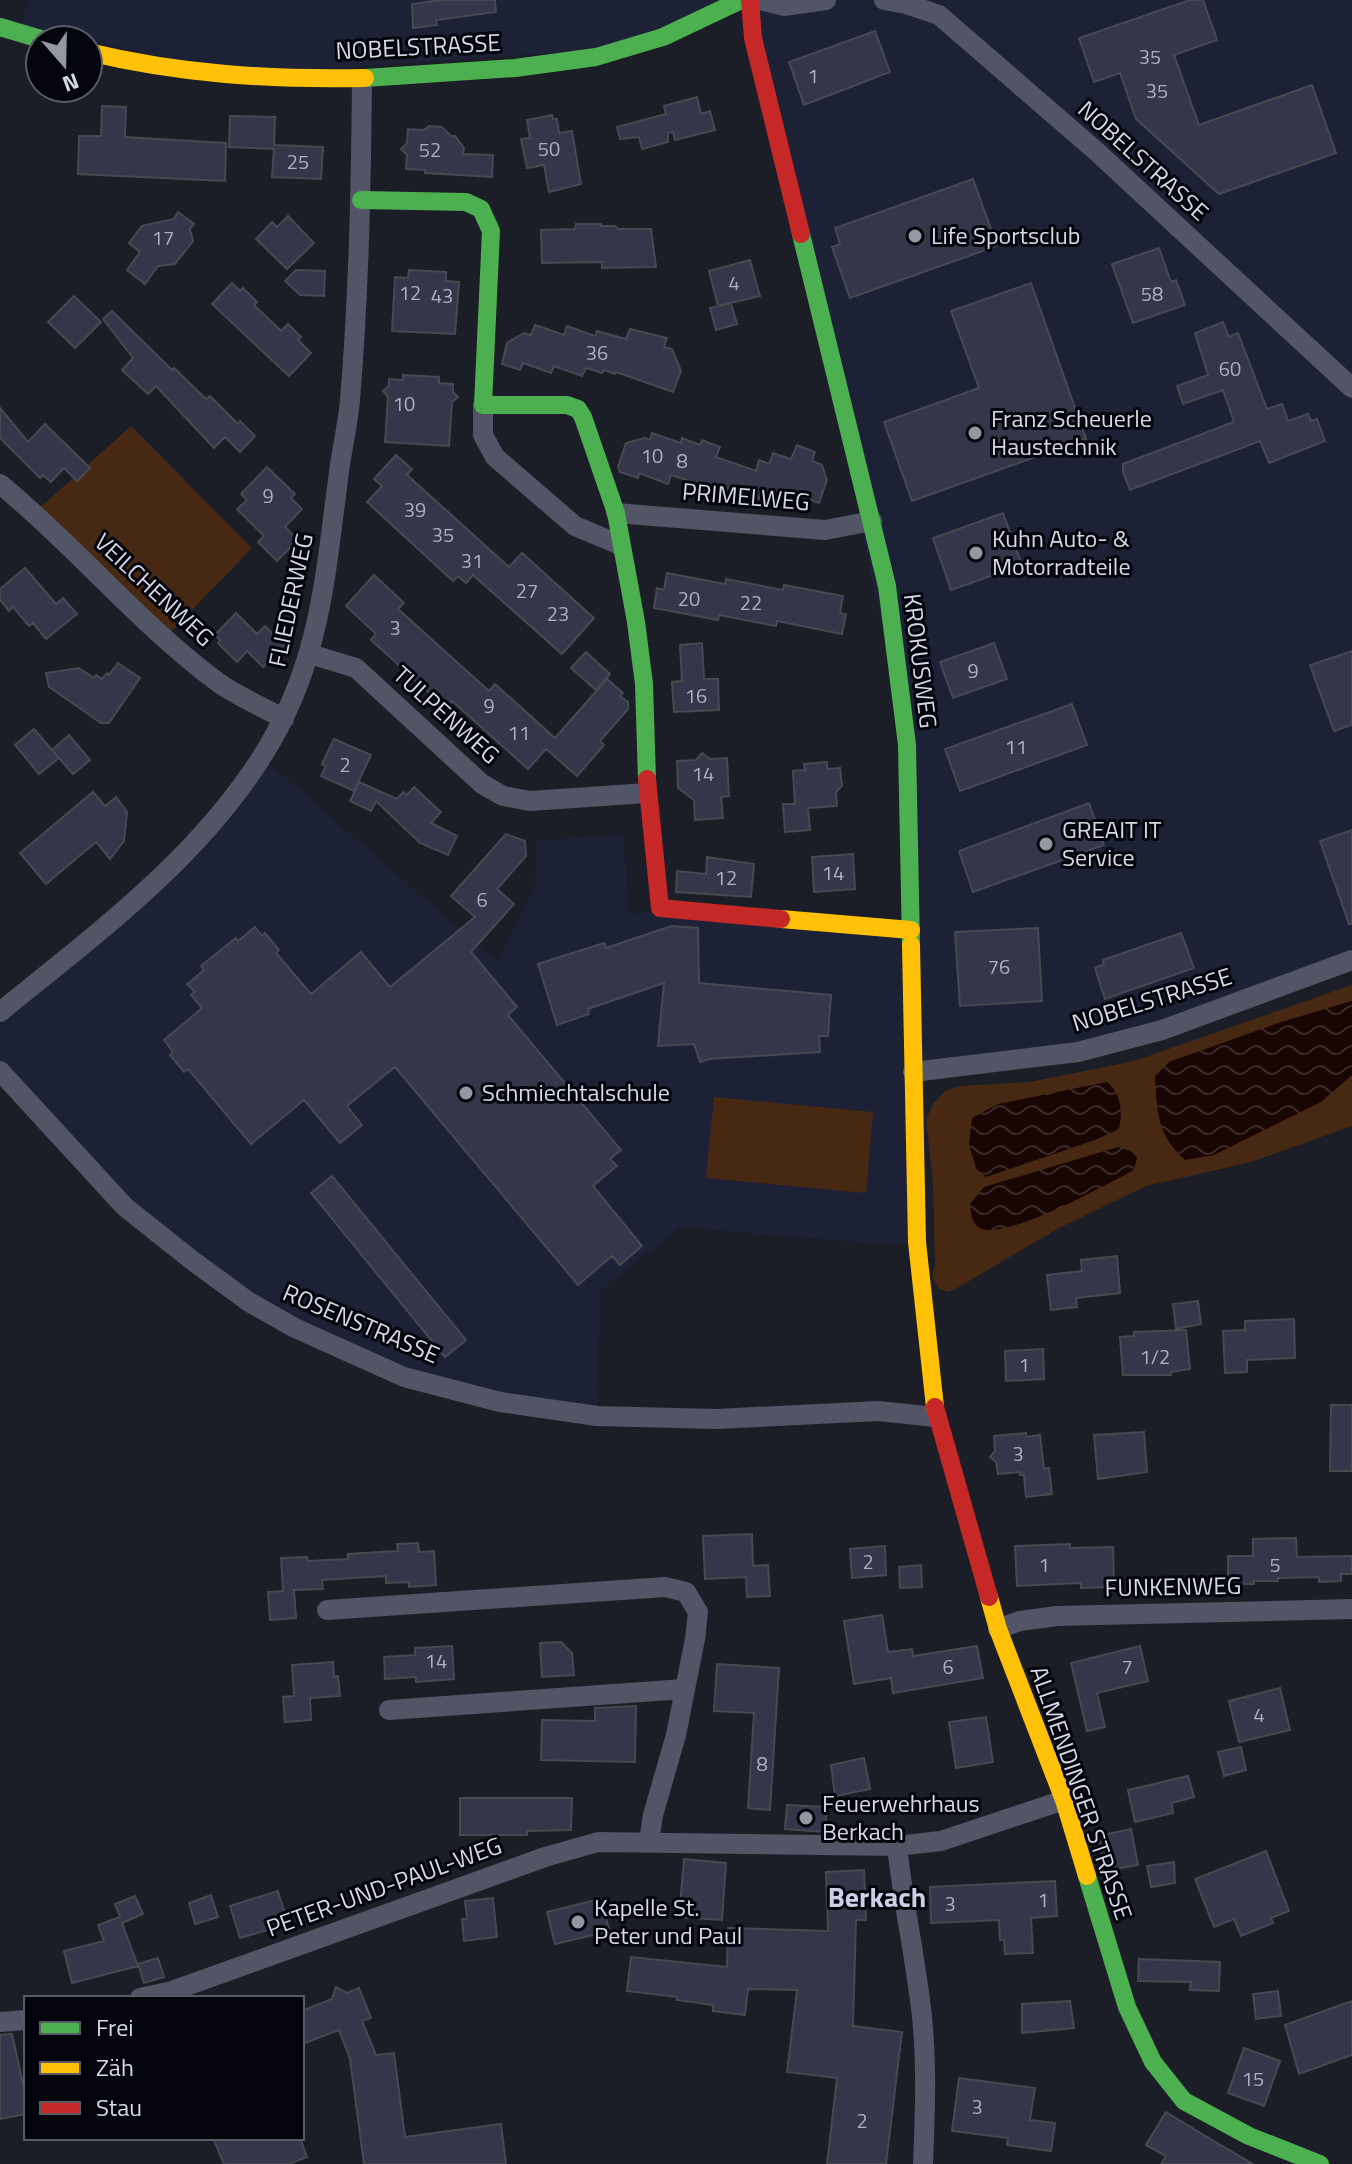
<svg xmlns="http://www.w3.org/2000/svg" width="1352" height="2164" viewBox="0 0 1352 2164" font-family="'Titillium Web',sans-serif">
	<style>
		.built { fill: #1d2136 }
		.green { fill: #472813 }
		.water { fill: url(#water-waves) }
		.building { fill: #343749; stroke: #464950; stroke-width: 2 }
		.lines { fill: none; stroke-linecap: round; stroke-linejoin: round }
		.street { stroke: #515565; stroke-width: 20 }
		.fast { stroke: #4caf50; stroke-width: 18 }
		.slow { stroke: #ffc107; stroke-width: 18 }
		.jam { stroke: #c62828; stroke-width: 18 }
		.poi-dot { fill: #9598a2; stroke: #05060d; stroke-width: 3 }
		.labels { text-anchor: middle; stroke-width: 6; stroke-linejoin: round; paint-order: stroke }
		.number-label { font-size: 20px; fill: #aeb0be }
		.street-label { font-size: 24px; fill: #d6d9e5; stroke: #05060d }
		.poi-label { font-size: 24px; fill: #d6d9e5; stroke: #05060d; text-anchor: start }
		.quarter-label { font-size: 28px; font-weight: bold; fill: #cad1e7; stroke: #05060d }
	</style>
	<defs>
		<pattern id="water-waves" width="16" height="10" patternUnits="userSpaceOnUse" patternTransform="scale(2)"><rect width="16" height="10" fill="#190503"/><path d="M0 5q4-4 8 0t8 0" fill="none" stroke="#3a2928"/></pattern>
	</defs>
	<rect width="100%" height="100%" fill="#1b1e26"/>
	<path class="built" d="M28,0H741L635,47L239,75L88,40H44L19,33Z
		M750,0H1352V960L1162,1030L914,1072L917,1242L882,1244L701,1229L683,1225L600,1291L597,1416L404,1377L193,1261L0,1071V1012L154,886L262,757L497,962L535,886L536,841L623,835L629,914L652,912L911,937L907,745Z"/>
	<path class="green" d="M131,426L252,548L164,639L35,512Z
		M1352,985V1126L1251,1162L1146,1186L1057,1229L957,1288L947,1292L938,1288L932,1277L935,1265L933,1184L926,1119L934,1103L945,1091L960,1086L1030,1082L1134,1061Z
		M714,1097L873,1112L866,1193L706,1178Z"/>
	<path class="water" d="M1352,1001V1075L1321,1102L1214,1155L1185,1160C1157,1135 1157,1112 1155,1076L1169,1062L1281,1022Z
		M1107,1082C1121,1094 1123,1110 1119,1129L1095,1140L986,1177L977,1171L969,1145L972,1118L998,1104Z
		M1118,1147L1131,1151L1137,1158L1134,1170C1109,1183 1001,1244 978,1227C971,1221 971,1211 970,1204L984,1187Z"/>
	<path class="building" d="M441,0H495L496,12L436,20L437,25L413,28L412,4Z
		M1190,0H1203L1217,40L1174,55L1199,125L1312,85L1336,153L1219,194L1136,119L1120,73L1094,82L1079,38Z
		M875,31L890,72L804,105L789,62Z
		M697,97L701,114L710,111L715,130L675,140L673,132L668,133V142L642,149L639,137L620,139L617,127L666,114L664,106Z
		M102,106L126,107L125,137L226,143L225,181L78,174L79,136H101Z
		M552,115L553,119H557L559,133L572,131L581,184L549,192L544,165L527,168L521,139L530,138L527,120Z
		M230,116L275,117L274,145L323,147L321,179L272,177L274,149L229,147Z
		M429,126L442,127L451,136H455L464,148L463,154L493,155L492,177L425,173V170L406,169L407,155L401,149L407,143L408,129L424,130Z
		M973,179L997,246L850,298L832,247L840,244L835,228Z
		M178,212L194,224L190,229L193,241L175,264L158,266L145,284L127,270L140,252L129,243L142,226L174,219Z
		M288,216L314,243L287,269L256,239L272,222L277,227Z
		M576,224H601V226H615L618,229H651L656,267L602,268V262L542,263L541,230L575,229Z
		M1159,248L1171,282L1176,280L1185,305L1133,323L1112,264Z
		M750,260L760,296L718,306L709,271Z
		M296,270L325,271L324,296L300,295L285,281Z
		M409,270L446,272V281L459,282L455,334L392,331L395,277L408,278Z
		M232,283L240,291L243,288L257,302L254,305L281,331L288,324L301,337L298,340L311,353L289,376L212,304Z
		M1031,283L1086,439L912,501L884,422L979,388L951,311Z
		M74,296L101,322L75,348L48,322Z
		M731,303L737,324L716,330L710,308Z
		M112,311L172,370L174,368L206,399L210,396L238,424L240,421L255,436L240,452L225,437L214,448L156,386L148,394L122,370L133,358L103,319Z
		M1223,322L1229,337L1238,333L1267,409L1282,404L1288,421L1308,414L1311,421L1317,419L1325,441L1269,463L1260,441L1130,490L1123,472V464L1234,422L1223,390L1183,404L1177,386L1208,375L1195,333Z
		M535,325L564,335L567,326L595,336L597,331L626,339L630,329L667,338L664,347L672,349L681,371L673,392L616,372L615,374L604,370L602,373L586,368L582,376L554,366L551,373L523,363L520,370L502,364L507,343L524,333L531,335Z
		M403,375L439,377V383L453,384V392L458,397L452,402L449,446L385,442L388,397L383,391L389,386V379L403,380Z
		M0,408L28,442L45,424L90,468L77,481L64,468L51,482L43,475L40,478L0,438Z
		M652,433L681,443L682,438L700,445L702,440L720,447L716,457L756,471L759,460L769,464L773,453L791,459L797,445L815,452L812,461L822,465L827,480L819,503L781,490L779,496L762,490L759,499L728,488L724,498L703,491L705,486L671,475L668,484L639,473L638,478L620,472L618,467L626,443L645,438L650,440Z
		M396,455L412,469L407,475L509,567L522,553L594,618L562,654L473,575L466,583L458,576L453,581L367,502L382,486L374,479Z
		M267,467L295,494L291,498L302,509L285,527L298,540L277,561L258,542L264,536L237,509L247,500L241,494Z
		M1003,513L1022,565L951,590L933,538Z
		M25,568L56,604L63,598L77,614L46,639L33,623L29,626L13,607L9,611L0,600V589Z
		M667,573L725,584L726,579L783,590L784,585L843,596L840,613L846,614L842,634L777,621L776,626L719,615L718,620L654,608L657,588L664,590Z
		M374,575L404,603L398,609L489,691L495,684L555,738L607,679L623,693L620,696L628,702V709L600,741L604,745L577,776L546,749L528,769L452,701L446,708L371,640L376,634L346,606Z
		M236,613L257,634L265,626L284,645L263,667L247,651L237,662L218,643L220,640L215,635Z
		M702,643L704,679H718L719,710L674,712L672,682L682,681L680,645Z
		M994,643L1007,679L953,698L940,662Z
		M1352,651V725L1334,731L1310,665Z
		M586,652L610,674L596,690L571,668Z
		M118,663L140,678L109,723H101L49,687L46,673L79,668L94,678L96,675L102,679L107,673L109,675Z
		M1072,704L1087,745L960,791L945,749Z
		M34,729L59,758L39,774L15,745Z
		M69,735L90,760L73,774L52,750Z
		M334,739L371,755L354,791L321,776L326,766L322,764Z
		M702,753L710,759L727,758L729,796L721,797L723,818L695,820L694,800L678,788L677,761L696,760Z
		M827,762V769L840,768L842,786L836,792L837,806L808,808L810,830L785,832L783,804H795L793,771L805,770L804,764Z
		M359,782L397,799L403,792L407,795L414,787L441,812L431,823L457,836L448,855L420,843L376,801L371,811L350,801Z
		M93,792L105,806L116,797L127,812L124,841L110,859L96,842L46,884L20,853Z
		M1089,803L1104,845L973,892L959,851Z
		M1352,830V924H1349L1320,841Z
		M506,834L525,841L526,856L497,889L514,904L471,952L517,1007L508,1015L621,1150L610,1159L617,1166L593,1186L642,1246L620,1265L612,1256L578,1285L395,1067L347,1106L362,1125L340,1143L304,1100L251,1144L188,1069L184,1072L170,1055L173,1052L164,1040L202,1008L191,995L195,992L187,984L204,970L201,966L236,938L238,941L255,927L262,936L265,933L279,950L276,953L311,994L361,952L390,987L475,917L451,896Z
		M853,854L855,889L814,892L812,857Z
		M707,857L754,864L751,897L676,892L677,871L706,874Z
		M671,926L698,928L699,983L831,995L828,1036H819L820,1052L709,1059L700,1062L694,1044L658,1046L664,983L588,1009L589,1014L557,1025L538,964L604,943L606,948Z
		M1038,928L1042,1001L960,1006L955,932Z
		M1181,933L1194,968L1105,999L1095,968L1104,964L1103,960Z
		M332,1176L466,1340L445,1357L311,1193Z
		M1117,1256L1120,1293L1076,1298L1077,1307L1051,1310L1047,1275L1082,1271L1081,1260Z
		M1198,1301L1201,1324L1176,1329L1173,1304Z
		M1294,1319L1295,1358L1247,1360V1372L1225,1373L1223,1331L1245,1330V1321Z
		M1186,1330L1190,1369L1171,1372V1375H1123L1120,1337L1134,1336V1332Z
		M1043,1349L1044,1379L1006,1381L1005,1351Z
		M1331,1405H1352V1471H1330Z
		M1144,1432L1147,1472L1098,1479L1094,1435Z
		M1026,1433L1027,1437L1040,1435L1044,1469L1049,1468L1052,1494L1026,1497L1024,1475H1020V1472L998,1474L996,1462L990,1457L995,1451L994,1436Z
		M752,1534L753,1566L768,1565L770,1596L747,1597L746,1577L705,1579L703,1536Z
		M1296,1538L1297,1557L1352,1556V1574H1341V1581L1319,1582V1577L1278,1578V1581H1254V1584H1228V1556H1253V1539Z
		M418,1543L419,1552L434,1551L436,1585L409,1587V1582L386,1583V1576L322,1580L323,1589L294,1590L296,1618L270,1620L268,1592L283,1591L281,1558L307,1557L308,1561L348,1559V1554L398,1551L397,1544Z
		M1070,1544V1548L1113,1547L1114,1587L1081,1588V1583L1017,1586L1015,1546Z
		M885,1546L886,1575L852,1578L850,1549Z
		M921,1565L922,1587L900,1588L899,1567Z
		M882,1615L888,1652L912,1649L913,1656L977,1646L983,1678L893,1693L891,1678L854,1684L844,1621Z
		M561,1642L572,1653L574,1675L542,1677L540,1643Z
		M452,1646L454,1679L416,1682V1677L385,1679L384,1657L415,1655V1648Z
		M1140,1646L1148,1681L1097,1693L1105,1727L1087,1731L1071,1663Z
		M333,1662L334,1677L338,1676L340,1696L310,1698L311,1720L285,1722L283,1697L294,1696L292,1665Z
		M717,1664L779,1668L770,1810L748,1808L754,1713L714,1711Z
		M1280,1688L1290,1730L1239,1742L1229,1701Z
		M636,1706L635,1762L541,1760L542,1720L595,1721V1708Z
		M986,1717L993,1762L956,1768L949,1722Z
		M1241,1747L1246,1770L1224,1776L1218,1752Z
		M864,1758L870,1789L835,1796L831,1765Z
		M1188,1776L1194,1797L1172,1803L1173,1813L1135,1822L1128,1790Z
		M460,1798H572L571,1830L527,1831V1835H460Z
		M787,1805L827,1807L825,1832L785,1829Z
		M1131,1829L1138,1865L1105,1871L1098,1836Z
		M1266,1851L1289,1911L1271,1918L1273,1923L1241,1936L1234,1919L1214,1927L1195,1879Z
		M684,1859L726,1863L722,1920L679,1917Z
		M1174,1862L1175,1883L1151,1887L1147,1866Z
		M864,1870L866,1920H856L853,2026L902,2032L886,2164H827L837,2078L787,2072L797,1990L748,1989L745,2015L713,2011V2005L677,2000V1997L627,1991L631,1957L727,1967L728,1928L828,1931L826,1872Z
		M1055,1881L1057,1916L1031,1918L1033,1953L1005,1954L1004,1940H1000L999,1920L931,1923L930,1887Z
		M278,1891L288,1924L240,1938L230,1906Z
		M211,1895L218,1917L195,1924L189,1903Z
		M135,1896L143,1914L122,1923L138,1966L72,1983L64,1951L104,1941L98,1925L120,1917L115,1904Z
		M493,1898L497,1937L464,1941L462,1919H467L465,1901Z
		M600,1899L610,1931L555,1944L547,1912Z
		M158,1958L164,1977L144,1983L138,1964Z
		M1139,1959L1220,1962L1219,1991L1190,1990L1191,1982L1138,1981Z
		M336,1987L347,1993L359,1988L371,2018L362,2021L376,2055L394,2053L405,2137L501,2124L506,2164H364L350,2059L339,2030L302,2044V2011L332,1999Z
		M1278,1991L1281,2016L1256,2019L1253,1994Z
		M1070,2001L1074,2028L1022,2033V2004Z
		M1352,2001V2055L1299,2074L1285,2025Z
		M12,2034L26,2098V2114L0,2119V2035Z
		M1244,2048L1280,2061L1264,2106L1228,2093Z
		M959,2078L1035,2088L1030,2120L1055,2123L1051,2151L1007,2145L1008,2138L952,2131Z
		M1166,2112L1212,2140L1253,2164H1161L1166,2156L1146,2145Z
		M213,2138H300L307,2157L289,2164H224Z"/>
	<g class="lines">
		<path class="street" d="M760,0L784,6L826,0
			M884,0L906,4L939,15L1096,151L1352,388
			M483,405V435L495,457L575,526L620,545
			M0,484C77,547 139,624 219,683C239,697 263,707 284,719
			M616,513L825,530L872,521
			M310,654L356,668L482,784L503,796L530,801L647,793
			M0,1012C96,934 196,861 263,755C321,663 325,576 339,472C342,448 348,424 350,400C359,293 361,186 362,79
			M0,1071L125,1207L193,1261L249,1302L295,1328L404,1377L500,1402L597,1416L716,1419L878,1411L936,1417
			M913,1072L1078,1052L1162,1030L1352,960
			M327,1610L665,1587L686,1592L698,1612L695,1639L676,1735L653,1815L649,1842
			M998,1629L1020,1621L1057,1616L1352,1609
			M389,1710L684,1689
			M897,1846C903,1903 916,1960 922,2017C927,2066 925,2115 923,2164
			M140,1998L172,1991L545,1857L598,1842L897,1846L941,1841L1064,1800
			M0,2022L26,2020"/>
		<path class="fast" d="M0,27L44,40
			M365,78L515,68L596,57L663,37L741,0
			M361,200L466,202L481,209L491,231L483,405H567L578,409L583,417L616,513L636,622L644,684L647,779
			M801,234L887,586L907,745L911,945
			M1087,1876L1127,2007L1153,2062L1184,2101L1249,2136L1320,2164"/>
		<path class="slow" d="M88,52C180,74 270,80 365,78
			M781,919L911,930
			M911,945L917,1242L935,1407
			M989,1597L998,1629L1064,1800L1087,1876"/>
		<path class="jam" d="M750,0L753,38L801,234
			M647,779L660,908L781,919
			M935,1407L989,1597"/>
	</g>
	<g class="poi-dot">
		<circle cx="915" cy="236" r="8"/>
		<circle cx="975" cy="433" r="8"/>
		<circle cx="976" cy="553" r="8"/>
		<circle cx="1046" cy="844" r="8"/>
		<circle cx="466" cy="1093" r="8"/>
		<circle cx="806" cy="1818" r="8"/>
		<circle cx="578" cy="1922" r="8"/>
	</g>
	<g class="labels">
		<g class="number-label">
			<text x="1150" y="64">35</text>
			<text x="813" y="83">1</text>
			<text x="1157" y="98">35</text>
			<text x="549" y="156">50</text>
			<text x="430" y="157">52</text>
			<text x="298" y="169">25</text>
			<text x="163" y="245">17</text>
			<text x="734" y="290">4</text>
			<text x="410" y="300">12</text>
			<text x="1152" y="301">58</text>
			<text x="442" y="303">43</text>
			<text x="597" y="360">36</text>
			<text x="1230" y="376">60</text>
			<text x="404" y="411">10</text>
			<text x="652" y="463">10</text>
			<text x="682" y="468">8</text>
			<text x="268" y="503">9</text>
			<text x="415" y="517">39</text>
			<text x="443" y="542">35</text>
			<text x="472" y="568">31</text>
			<text x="527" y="598">27</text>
			<text x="689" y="606">20</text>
			<text x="751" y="610">22</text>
			<text x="558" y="621">23</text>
			<text x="395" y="635">3</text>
			<text x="973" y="678">9</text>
			<text x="696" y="703">16</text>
			<text x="489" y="713">9</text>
			<text x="519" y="740">11</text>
			<text x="1016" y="754">11</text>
			<text x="345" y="772">2</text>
			<text x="703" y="781">14</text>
			<text x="833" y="880">14</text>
			<text x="726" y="885">12</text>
			<text x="482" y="907">6</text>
			<text x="999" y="974">76</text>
			<text x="1155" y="1364">1/2</text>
			<text x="1024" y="1372">1</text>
			<text x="1018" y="1461">3</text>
			<text x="868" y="1569">2</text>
			<text x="1044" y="1572">1</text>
			<text x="1275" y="1572">5</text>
			<text x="436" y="1668">14</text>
			<text x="948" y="1674">6</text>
			<text x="1127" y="1674">7</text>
			<text x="1259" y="1722">4</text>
			<text x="762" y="1771">8</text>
			<text x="1043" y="1907">1</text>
			<text x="950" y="1911">3</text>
			<text x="1253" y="2086">15</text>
			<text x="977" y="2114">3</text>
			<text x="862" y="2128">2</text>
		</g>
		<g class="street-label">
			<text transform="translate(418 47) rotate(-3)" y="8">NOBELSTRASSE</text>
			<text transform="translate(1143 161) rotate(42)" y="8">NOBELSTRASSE</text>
			<text transform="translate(746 497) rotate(5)" y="8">PRIMELWEG</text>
			<text transform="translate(154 590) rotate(43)" y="8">VEILCHENWEG</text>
			<text transform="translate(291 600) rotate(-78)" y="8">FLIEDERWEG</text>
			<text transform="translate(920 661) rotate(83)" y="8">KROKUSWEG</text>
			<text transform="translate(446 715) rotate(42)" y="8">TULPENWEG</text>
			<text transform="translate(1152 1000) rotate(-17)" y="8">NOBELSTRASSE</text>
			<text transform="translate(361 1324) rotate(23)" y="8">ROSENSTRASSE</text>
			<text transform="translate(1173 1587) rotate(-1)" y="8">FUNKENWEG</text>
			<text transform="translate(1081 1793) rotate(71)" y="8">ALLMENDINGER STRASSE</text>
			<text transform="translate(384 1887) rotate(-20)" y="8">PETER-UND-PAUL-WEG</text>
		</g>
		<g class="poi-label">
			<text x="931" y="244">Life Sportsclub</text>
			<text x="991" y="427">Franz Scheuerle<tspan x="991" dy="28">Haustechnik</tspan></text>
			<text x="992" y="547">Kuhn Auto- &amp;<tspan x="992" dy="28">Motorradteile</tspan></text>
			<text x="1062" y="838">GREAIT IT<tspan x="1062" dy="28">Service</tspan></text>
			<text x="482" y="1101">Schmiechtalschule</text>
			<text x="822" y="1812">Feuerwehrhaus<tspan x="822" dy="28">Berkach</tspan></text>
			<text x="594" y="1916">Kapelle St.<tspan x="594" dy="28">Peter und Paul</tspan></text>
		</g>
		<g class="quarter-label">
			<text x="877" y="1907">Berkach</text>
		</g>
	</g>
	<rect x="24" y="1996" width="280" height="144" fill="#05060d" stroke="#595a63" stroke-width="2"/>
	<rect x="40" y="2022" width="40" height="12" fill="#4caf50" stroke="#595a63" stroke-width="2"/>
	<text x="96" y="2036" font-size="24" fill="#d6d9e5">Frei</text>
	<rect x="40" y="2062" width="40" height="12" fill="#ffc107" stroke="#595a63" stroke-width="2"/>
	<text x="96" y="2076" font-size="24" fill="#d6d9e5">Zäh</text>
	<rect x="40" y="2102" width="40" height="12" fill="#c62828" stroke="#595a63" stroke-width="2"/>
	<text x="96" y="2116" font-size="24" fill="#d6d9e5">Stau</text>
	<g transform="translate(64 64) rotate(160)"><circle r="38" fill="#05060d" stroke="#595a63" stroke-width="2"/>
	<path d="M0-6L14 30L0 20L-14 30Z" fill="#9598a2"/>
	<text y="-12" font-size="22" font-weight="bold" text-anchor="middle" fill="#d6d9e5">N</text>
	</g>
</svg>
